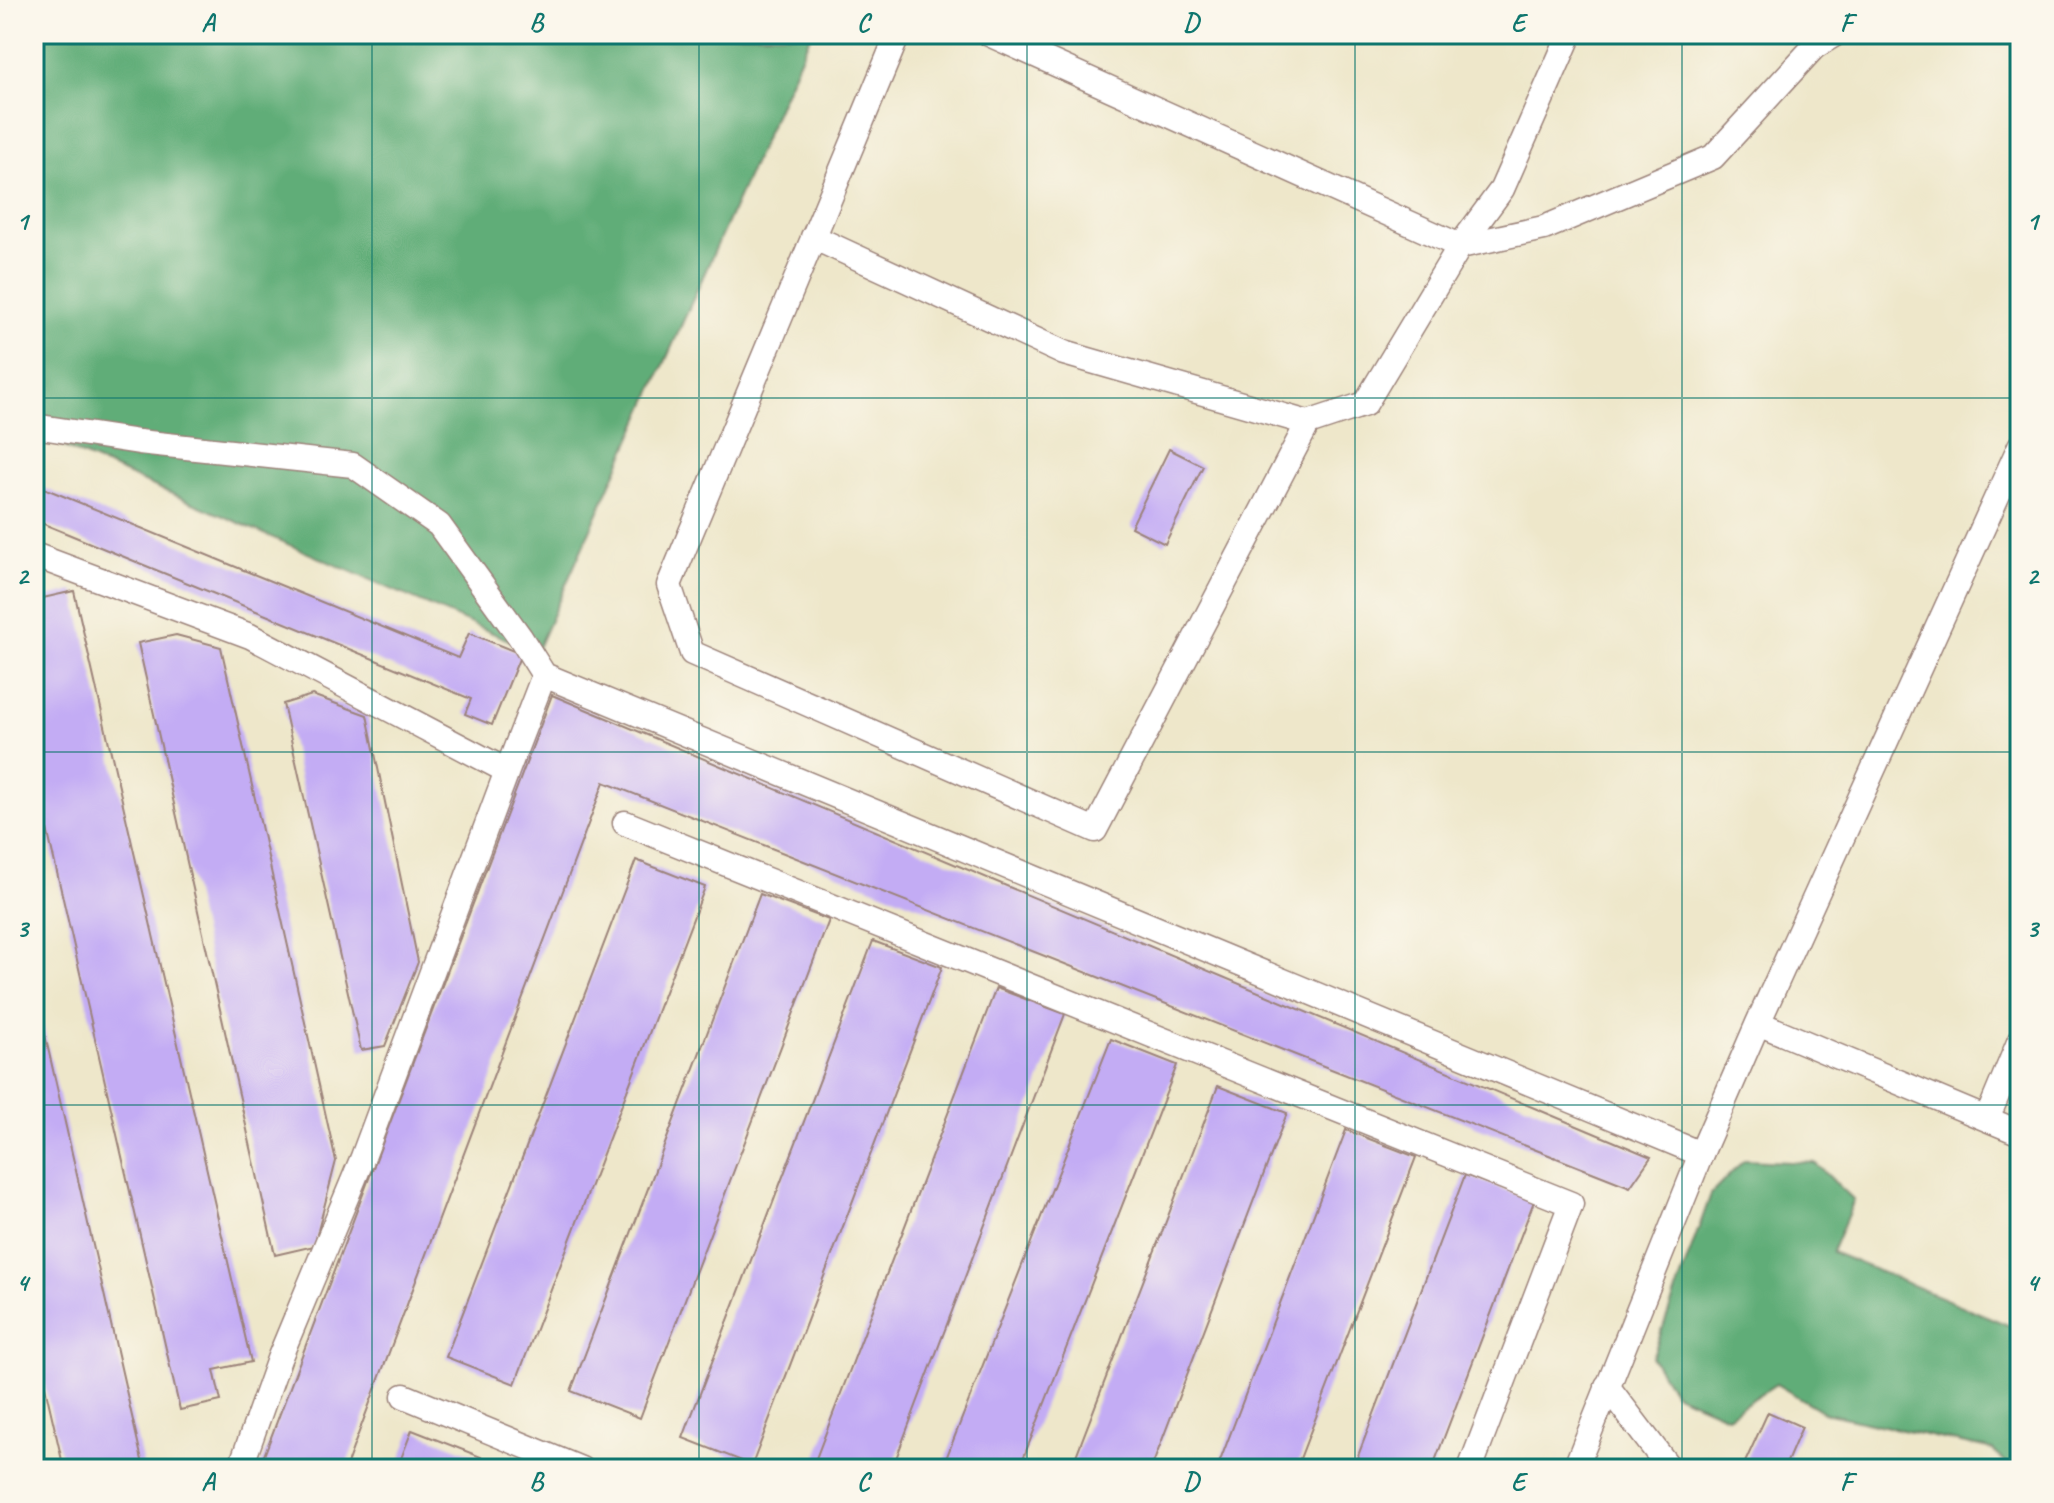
<svg xmlns="http://www.w3.org/2000/svg" width="2054" height="1503" viewBox="0 0 2054 1503" font-family="Caveat,sans-serif">
	<style>
		.forest { fill: #60ad78; stroke: #556652; stroke-width: 2 }
		.building { fill: #c3acf4 }
		.lines { fill: none; stroke-linecap: round; stroke-linejoin: round }
		.lane-casing { stroke: #9c837a; stroke-width: 27 }
		.lane { stroke: #fff; stroke-width: 24 }
		.grid { fill: none; stroke: #0f766e; stroke-width: 2; stroke-opacity: 0.55 }
		.neatline { fill: none; stroke: #0f766e; stroke-width: 3 }
		.grid-label { font-size: 26px; text-anchor: middle; font-weight: bold; fill: #0f766e }
	</style>
	<rect width="100%" height="100%" fill="#fbf7ec"/>
	<filter id="ink" filterUnits="userSpaceOnUse"><feTurbulence type="fractalNoise" baseFrequency=".0125" numOctaves="2"/><feDisplacementMap in="SourceGraphic" scale="16" xChannelSelector="R" yChannelSelector="G"/><feConvolveMatrix kernelMatrix="1 2 1 2 8 2 1 2 1" color-interpolation-filters="sRGB"/></filter>
	<filter id="wash" filterUnits="userSpaceOnUse"><feTurbulence type="fractalNoise" baseFrequency=".006" numOctaves="4" result="noise"/><feDisplacementMap in="SourceGraphic" scale="32" xChannelSelector="R" yChannelSelector="G"/><feGaussianBlur stdDeviation="1.8" result="paint"/><feColorMatrix in="noise" values="0 0 0 0 0 0 0 0 0 0 0 0 0 0 0 0 0 1.4 0 .05"/><feComposite in="paint" operator="in"/></filter>
	<g filter="url(#wash)">
		<rect width="100%" height="100%" fill="#eee7ca"/>
		<path class="forest" d="M34,34H811L536,652L34,434Z
			M1744,1160L1815,1163L1854,1200L1832,1252L2020,1330V1469H2011L1993,1450L1825,1413L1776,1384L1727,1416L1674,1393L1652,1358L1711,1194Z"/>
		<g id="blocks">
			<path class="building" d="M1169,449L1203,466L1165,544L1131,527Z
				M34,484L458,658L469,633L521,654L492,725L465,714L471,699L34,520Z
				M74,591L251,1362L214,1370L221,1401L180,1410L34,772V600Z
				M176,635L221,647L336,1161L314,1246L275,1255L138,643Z
				M312,695L367,715L418,962L385,1046L361,1050L283,704Z
				M552,695L1651,1157L1630,1187L604,782L345,1469H259Z
				M636,860L705,887L515,1384L446,1357Z
				M760,894L829,920L640,1418L571,1391Z
				M873,941L942,967L752,1465L683,1438Z
				M996,988L1065,1014L892,1469H812Z
				M34,991H35L144,1469H64L34,1339Z
				M1111,1039L1177,1065L1019,1469H942Z
				M1218,1086L1287,1113L1151,1469H1071Z
				M1346,1130L1416,1157L1296,1469H1217Z
				M1465,1175L1534,1201L1432,1469H1353Z
				M1768,1412L1802,1427L1784,1469H1742Z
				M412,1430L481,1457L476,1469H397Z"/>
		</g>
	</g>
	<g filter="url(#ink)">
		<use href="#blocks" fill-opacity="0" stroke="#9c837a" stroke-width="2"/>
		<g class="lines">
			<g class="lane-casing">
				<path id="lane" d="M898,34L669,585L692,653L1095,830L1308,423L1365,404L1460,246L1544,228L1713,157L1814,47L1835,34
					M989,34L1460,246L1502,189L1570,34
					M813,237L1064,353L1308,423
					M34,426L139,442L353,465L439,525L520,637L544,675L1701,1154
					M34,555L250,636L507,771L363,1157L279,1359L240,1469
					M507,771L544,675
					M625,823L1571,1204L1470,1469
					M1758,1023L2020,1133
					M1987,1119L2020,1040
					M1607,1386L1670,1469
					M404,1396L581,1469
					M1575,1469L1701,1154L1758,1023L2020,446"/>
			</g>
			<use href="#lane" class="lane"/>
		</g>
	</g>
	<path class="grid" d="M372,34V1469M699,34V1469M1027,34V1469M1355,34V1469M1682,34V1469M34,398H2020M34,752H2020M34,1105H2020"/>
	<rect width="2054" height="1503" fill="none" stroke="#fbf7ec" stroke-width="88"/>
	<rect x="44" y="44" width="1966" height="1415" class="neatline"/>
	<g class="grid-label">
		<text x="208" y="31">A</text>
		<text x="536" y="31">B</text>
		<text x="863" y="31">C</text>
		<text x="1191" y="31">D</text>
		<text x="1518" y="31">E</text>
		<text x="1846" y="31">F</text>
		<text x="22" y="230">1</text>
		<text x="2032" y="230">1</text>
		<text x="22" y="584">2</text>
		<text x="2032" y="584">2</text>
		<text x="22" y="937">3</text>
		<text x="2032" y="937">3</text>
		<text x="22" y="1291">4</text>
		<text x="2032" y="1291">4</text>
		<text x="208" y="1490">A</text>
		<text x="536" y="1490">B</text>
		<text x="863" y="1490">C</text>
		<text x="1191" y="1490">D</text>
		<text x="1518" y="1490">E</text>
		<text x="1846" y="1490">F</text>
	</g>
</svg>
